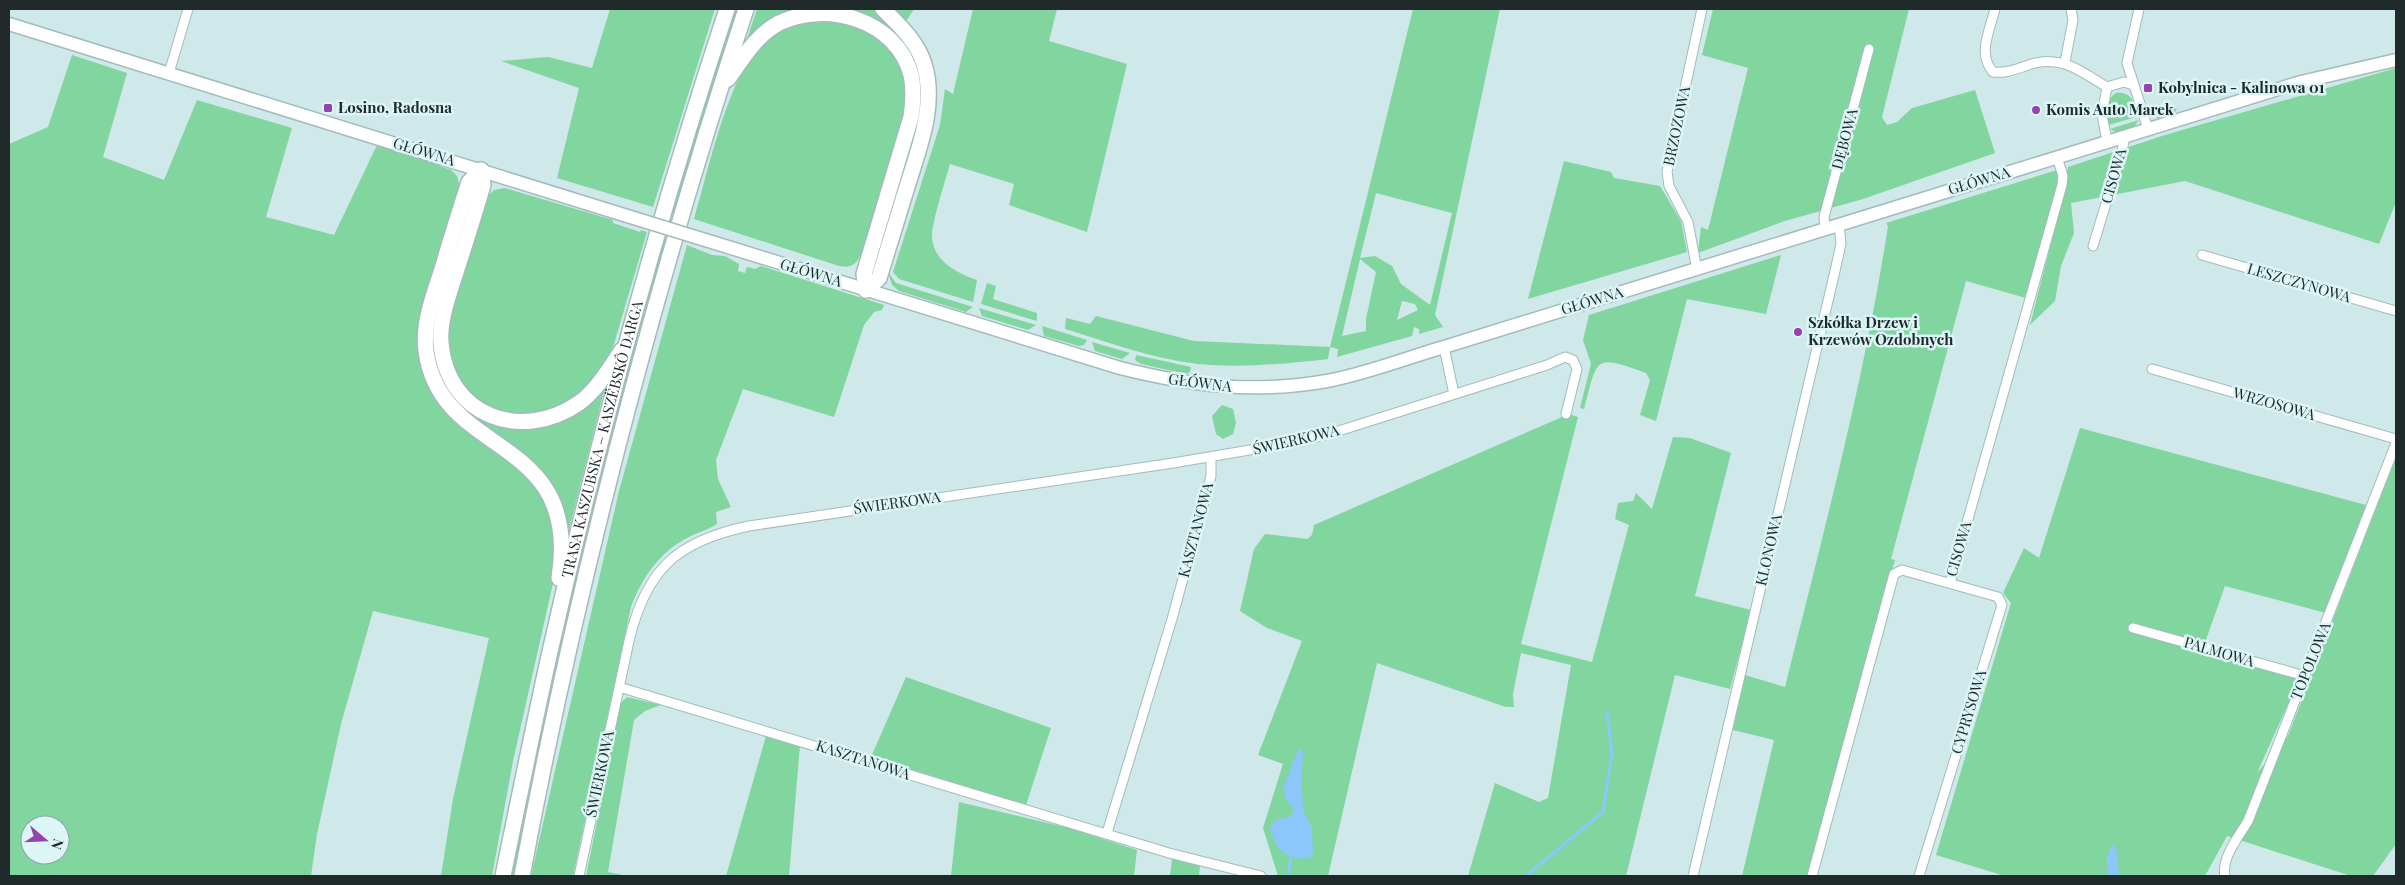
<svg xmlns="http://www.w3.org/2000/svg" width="2405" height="885" viewBox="0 0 2405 885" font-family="'Playfair Display',serif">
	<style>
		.green { fill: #81d59e; fill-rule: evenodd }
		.water { fill: #8dc6fb }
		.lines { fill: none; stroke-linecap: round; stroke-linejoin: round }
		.stream { stroke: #8dc6fb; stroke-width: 3 }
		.street-casing { stroke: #a3bbbd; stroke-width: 11 }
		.primary-casing { stroke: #a3bbbd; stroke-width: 15 }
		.highway-casing { stroke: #a3bbbd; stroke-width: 18 }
		.street { stroke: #fff; stroke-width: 9 }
		.primary { stroke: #fff; stroke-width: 12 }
		.highway { stroke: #fff; stroke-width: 15 }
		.primary-bridge-casing { stroke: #a3bbbd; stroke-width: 15; stroke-linecap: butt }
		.primary-bridge { stroke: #fff; stroke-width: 12 }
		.poi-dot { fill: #9542b1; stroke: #dcf6f7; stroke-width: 2 }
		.labels { text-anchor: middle; stroke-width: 5; stroke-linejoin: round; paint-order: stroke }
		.poi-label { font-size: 15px; font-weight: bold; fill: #202a2a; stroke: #dcf6f7; text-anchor: start }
		.street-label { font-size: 15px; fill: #202a2a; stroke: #dcf6f7 }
	</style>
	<rect width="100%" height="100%" fill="#cfe8ea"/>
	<path class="green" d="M610,9H715L653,207L557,178L579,88L501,61L548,57L592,68Z
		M734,9H740L677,215L670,213Z
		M757,9H801L749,40L747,39Z
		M846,9H875L911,49L920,71L922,115L878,262L873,260L919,101L880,23Z
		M892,9H914L905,23Z
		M973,9H1057L1049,41L1127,64L1087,232L1009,205L1014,184L950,164C946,178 931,225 932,237C933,261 957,273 977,280L973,302L899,279L893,272L940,125L945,89L953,94Z
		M1413,9H1500L1435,315L1443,327L1419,334V329L1414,327L1412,336L1337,357L1338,349L1330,347L1328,359C1285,364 1241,368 1198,364C1153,359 1108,342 1065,329L1066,318L1090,324L1096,316L1194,341L1330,347ZM1376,193L1452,213L1430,305L1401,284L1392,266L1375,256L1360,258ZM1360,259L1376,272L1366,319V331L1342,336ZM1402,301L1415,304L1418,310L1397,320Z
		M1713,9H1909L1882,117L1887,125L1897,122L1912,108L1975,90L1995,153L1863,199L1785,221L1698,253L1701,227L1708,230L1748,68L1702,55Z
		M801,21L850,22L882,40L896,56L905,78L906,108L864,257L860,256C855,266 850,268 839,266L694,219C708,172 727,81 759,47C771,34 786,28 801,21Z
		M72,55L127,73L103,157L164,180L197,100L292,128L266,217L334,235L378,143L451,170L457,176L460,187L420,353L422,367L436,398L447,412L530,477L553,517L554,579L513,761L492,876H441L453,799L489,638L373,611L341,724L317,834L311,876H9V144L48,127ZM30,825H60V855H30Z
		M2396,68V202L2379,244L2185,181L2071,203L2074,233L2061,266L2055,301L2030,325L2064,193L2068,167L2165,135Z
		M2116,93C2132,91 2135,104 2139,116L2109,125C2107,113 2104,101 2116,93Z
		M2177,108L2173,116L2161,119L2151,116Z
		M2139,120L2133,128L2118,133L2110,129Z
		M1564,161L1611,172L1614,178L1660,186L1681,221L1687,252L1528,299Z
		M2057,170V188L2026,298L1966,281L1891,559L1895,560L1808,876H1742L1774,740L1733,730L1745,675L1785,687C1823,534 1864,382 1888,226L1886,223Z
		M477,183L435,346L490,422C532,437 573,424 604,391L569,529C562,504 553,481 534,463C492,423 432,409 432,340C432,317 441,295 448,274C457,244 467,213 477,183Z
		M505,188L613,220V223L640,232L641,230L647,232L614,344L607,362L586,390L565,406L520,416L485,407L465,391L452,367L448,342V329L450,315L486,198L494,190Z
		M663,238L669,240L515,876H508L544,705L610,431Z
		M687,245L712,255L725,256L739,264L738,271L745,273L747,267L755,269L761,266L884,305L882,310L874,312L864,325L834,417L743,389L716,460L718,479L731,507L716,512L717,524C708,530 698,532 689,537C660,551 641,579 631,607L573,876H531L619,491Z
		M1781,255L1766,314L1687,299L1656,421L1640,415L1650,380L1646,373C1593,354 1598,357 1584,409L1580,408L1591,364L1583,340L1589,315Z
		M888,272L896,283L973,307L966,312L899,291L892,285Z
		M987,283L996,286L993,299L1037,313V321L981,304Z
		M979,308L1036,325L1028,330L982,316Z
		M1042,326L1087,340L1084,345L1079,346L1044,336Z
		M1092,342L1130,353L1122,359L1095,351Z
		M1136,355L1191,367L1190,372L1186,374L1141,364L1135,360Z
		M1222,405L1233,409L1236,423L1233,434L1223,439L1216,434L1212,416Z
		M1569,414L1578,417L1521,644L1592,662L1629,525L1615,519L1618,503L1633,501L1636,493L1652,509L1673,437L1690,438L1731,453L1695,596L1751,610L1730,689L1675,675L1626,876H1468L1495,783L1539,802L1548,798L1571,665L1521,653L1513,694L1514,707H1506L1377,663L1328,876H1278L1263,828L1283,764L1258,755L1302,641L1267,628L1240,611L1254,549L1265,534L1307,539L1312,535L1314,525Z
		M2080,428L2366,505L2326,613L2225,586L2203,648L2301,675L2257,773L2288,736L2396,457V844L2373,876H2351L2227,836L2205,876H2005L1936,855L2011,603L2003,593L2024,548L2039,558Z
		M906,677L1051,728L1026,805L871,757Z
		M627,697L661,705L645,711L634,720L608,872L627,876H586L621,703Z
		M766,736L800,745L789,876H726Z
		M959,802L1069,828L1137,850L1134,876H951Z
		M1172,859L1200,866L1199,876H1170Z"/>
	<path class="water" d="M1299,748L1303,751L1301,781L1304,813L1312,828L1313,855C1303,862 1288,858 1279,849C1275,844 1273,836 1270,830C1274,819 1276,818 1288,818L1295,811L1286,799L1283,788Z
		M2113,843L2117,854L2119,876H2108L2107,857Z"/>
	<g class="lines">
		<path class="stream" d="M1288,876L1291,855
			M1526,876L1603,812L1612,753L1607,713"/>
		<g class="street-casing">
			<path id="street" d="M1995,9C1990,30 1977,54 1993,72C2008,74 2020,67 2035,63C2064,56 2083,73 2107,87
				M2139,9L2127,63L2148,129
				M2065,62L2073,20L2071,9
				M169,73L188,9
				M2107,87L2124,82L2133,85
				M2107,141L2102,115L2107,87
				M1825,228L1824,217L1869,49
				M2093,246L2122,151L2125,136
				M2202,255L2396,311
				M1697,270L1688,222L1669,186L1667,172L1702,9
				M1444,347L1454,394
				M2152,369L2396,439
				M1950,583L2062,185L2063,176L2057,157
				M2133,628L2305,676
				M619,687L1169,853L1261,876
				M1107,833L1172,619L1211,476V457
				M579,876L629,641C646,569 677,541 749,526L1173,463L1291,443L1329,434L1547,365L1565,357L1573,360L1577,369L1566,414
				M1693,876L1835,271L1841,244L1839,224
				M1812,876L1894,574L1902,570L1998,597L2002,605L1919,876
				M2225,876C2221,858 2239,836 2248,821L2396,443"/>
		</g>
		<g class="primary-casing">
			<path id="primary" d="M9,24L624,215
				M715,243L1120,368C1192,386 1253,394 1327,381C1366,374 1406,358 1444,347L2301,82L2396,60"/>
		</g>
		<g class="highway-casing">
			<g id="highway">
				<path d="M728,79C743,58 756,35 779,23C827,0 897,20 911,75C914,89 913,104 911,117L864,274L866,290"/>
				<path d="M481,170L469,182C460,210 451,238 443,266C435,292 422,322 426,351C440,459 582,432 559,578"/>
				<path d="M481,170L483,185C475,213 466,241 457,269C450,292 439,319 441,343C447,416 521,443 579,403C597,390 609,369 622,350"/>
				<path d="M866,290L879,278C888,249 897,219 906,190C918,150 937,106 924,64C917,41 899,25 883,9"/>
				<path id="s1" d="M503,876C518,803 533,729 549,656C598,438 657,221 727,9"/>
				<path d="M522,876C577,583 653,292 746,9"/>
			</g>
		</g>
		<use href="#street" class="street"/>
		<use href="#primary" class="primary"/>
		<use href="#highway" class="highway"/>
		<g class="primary-bridge-casing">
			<path id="primary-bridge" d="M624,215L715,243"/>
		</g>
		<use href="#primary-bridge" class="primary-bridge"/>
	</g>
	<g class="poi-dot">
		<rect x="2143" y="83" width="10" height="10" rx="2.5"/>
		<rect x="323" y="103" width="10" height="10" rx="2.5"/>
		<circle cx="2036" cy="110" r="5"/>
		<circle cx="1798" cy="332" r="5"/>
	</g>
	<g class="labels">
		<g class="poi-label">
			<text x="2158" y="93">Kobylnica - Kalinowa 01</text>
			<text x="338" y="113">Łosino, Radosna</text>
			<text x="2046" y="115">Komis Auto Marek</text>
			<text x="1808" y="328">Szkółka Drzew i<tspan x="1808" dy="17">Krzewów Ozdobnych</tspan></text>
		</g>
		<g class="street-label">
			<text transform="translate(1677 126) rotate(-78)" y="5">BRZOZOWA</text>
			<text transform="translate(1845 139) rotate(-75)" y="5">DĘBOWA</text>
			<text transform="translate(424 152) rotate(17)" y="5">GŁÓWNA</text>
			<text transform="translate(2114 176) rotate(-74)" y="5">CISOWA</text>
			<text transform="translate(1979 181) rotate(-17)" y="5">GŁÓWNA</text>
			<text transform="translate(811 273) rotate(17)" y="5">GŁÓWNA</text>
			<text transform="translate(2299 283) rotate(16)" y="5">LESZCZYNOWA</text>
			<text transform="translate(1592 301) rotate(-17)" y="5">GŁÓWNA</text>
			<text transform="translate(1200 383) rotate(7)" y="5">GŁÓWNA</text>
			<text transform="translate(2274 404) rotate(16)" y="5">WRZOSOWA</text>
			<text dy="5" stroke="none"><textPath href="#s1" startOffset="448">TRASA KASZUBSKA – KASZËBSKÔ DARGA</textPath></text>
			<text transform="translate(1296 440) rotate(-13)" y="5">ŚWIERKOWA</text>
			<text transform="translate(897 503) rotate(-8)" y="5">ŚWIERKOWA</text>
			<text transform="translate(1196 530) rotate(-75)" y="5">KASZTANOWA</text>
			<text transform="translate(1959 549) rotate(-74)" y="5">CISOWA</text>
			<text transform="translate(1769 550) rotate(-77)" y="5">KLONOWA</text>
			<text transform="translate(2219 652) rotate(16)" y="5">PALMOWA</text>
			<text transform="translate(2311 661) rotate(-68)" y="5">TOPOLOWA</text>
			<text transform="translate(1969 712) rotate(-73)" y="5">CYPRYSOWA</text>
			<text transform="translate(863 760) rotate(18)" y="5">KASZTANOWA</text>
			<text transform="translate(600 774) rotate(-78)" y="5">ŚWIERKOWA</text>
		</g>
	</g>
	<rect width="2405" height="885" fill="none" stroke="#202a2a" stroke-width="20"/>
	<g transform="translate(45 840) rotate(109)"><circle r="24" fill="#dcf6f7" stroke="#91a4a5"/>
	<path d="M0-4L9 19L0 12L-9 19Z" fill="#9542b1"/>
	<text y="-8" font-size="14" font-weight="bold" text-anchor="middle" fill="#202a2a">N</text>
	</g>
</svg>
